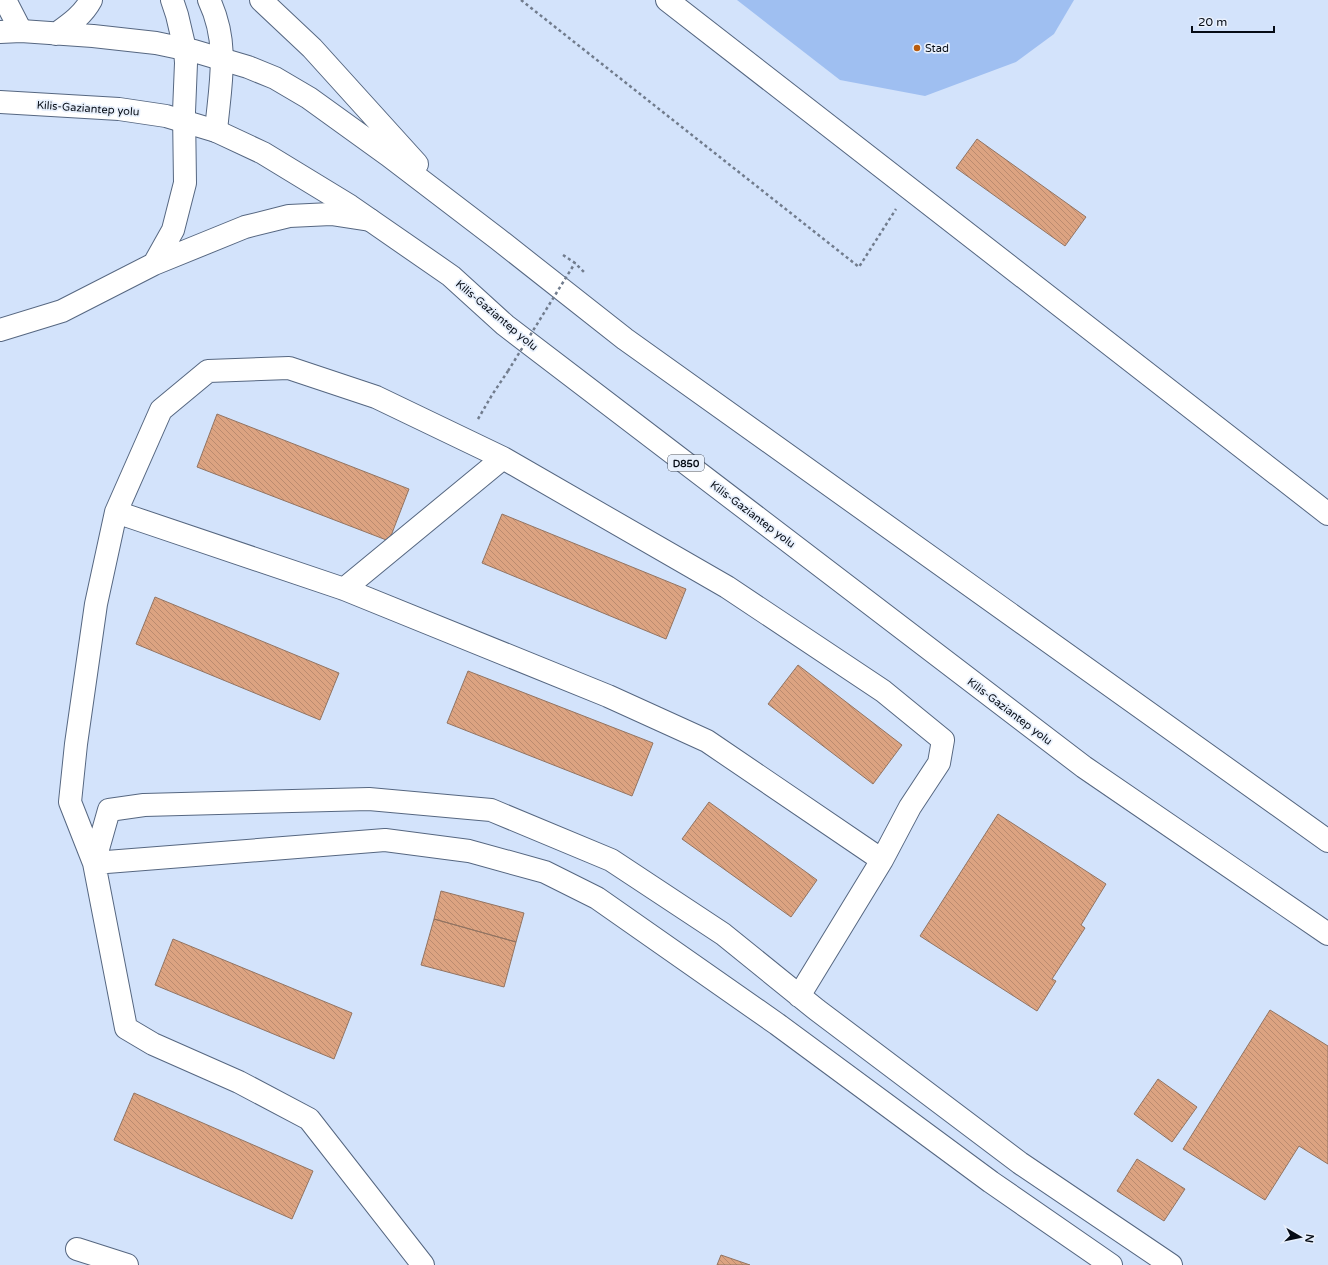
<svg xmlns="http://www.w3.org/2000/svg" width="1328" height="1265" viewBox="0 0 1328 1265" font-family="'Varela Round',sans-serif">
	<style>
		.pitch { fill: #9fbff1 }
		.building { fill: url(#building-back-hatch); stroke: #927462 }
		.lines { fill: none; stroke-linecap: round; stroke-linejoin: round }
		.minor-casing { stroke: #566781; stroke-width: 24 }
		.highway-casing { stroke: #566781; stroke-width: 24 }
		.path { stroke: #717c8d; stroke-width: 2.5; stroke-dasharray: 3 3; stroke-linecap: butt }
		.minor { stroke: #fff; stroke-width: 22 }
		.highway { stroke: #fff; stroke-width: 22 }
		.path-bridge { stroke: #717c8d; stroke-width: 2.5; stroke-dasharray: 3 3; stroke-linecap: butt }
		.poi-dot { fill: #b95c0e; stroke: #e8f0fc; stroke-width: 1.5 }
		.labels { text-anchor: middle; stroke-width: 3.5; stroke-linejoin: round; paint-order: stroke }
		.shield { fill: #e8f0fc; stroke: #4a505a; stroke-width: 1 }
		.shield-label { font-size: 10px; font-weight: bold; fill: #060c15 }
		.poi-label { font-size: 11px; fill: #060c15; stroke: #e8f0fc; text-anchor: start }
		.street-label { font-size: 11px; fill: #060c15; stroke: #e8f0fc }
	</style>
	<defs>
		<pattern id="building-back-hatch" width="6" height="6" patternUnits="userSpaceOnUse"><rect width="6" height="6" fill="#dca381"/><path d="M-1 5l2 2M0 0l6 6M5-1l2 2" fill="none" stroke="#bb8b6f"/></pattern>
	</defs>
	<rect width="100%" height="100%" fill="#d3e3fb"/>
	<path class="pitch" d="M737,0H1074L1054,34L1016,62L925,96L840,80Z"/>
	<path class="building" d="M977,139L1086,217L1065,246L956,168Z
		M217,414L409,489L389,541L197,467Z
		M502,514L686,589L666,639L482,563Z
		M155,597L339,673L320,720L136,644Z
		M798,665L902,745L873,784L768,704Z
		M468,671L653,743L632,796L447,723Z
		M709,802L817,880L791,917L682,839Z
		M998,814L1106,884L1081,925L1085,928L1052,979L1056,981L1037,1011L920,936Z
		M441,891L524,913L516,942L434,919Z
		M434,919L516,942L504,987L421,965Z
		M173,939L352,1013L334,1059L155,985Z
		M1270,1010L1328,1046V1164L1299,1146L1265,1200L1183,1149Z
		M1158,1079L1197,1107L1172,1142L1134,1114Z
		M134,1093L313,1171L292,1219L114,1140Z
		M1137,1159L1185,1189L1164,1221L1117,1191Z
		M721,1255L750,1265H717Z"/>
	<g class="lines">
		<g class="minor-casing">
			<path id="minor" d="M5,0L21,31
				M209,0C230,44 220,85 216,131
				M667,0L1328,514
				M154,264L173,230L185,183L184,112L186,63L185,49L177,15L172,0
				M0,330L62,311L154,264L245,227L289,216L331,214L370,220
				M116,512L344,589L608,696L707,741L882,860
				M344,589L503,458
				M94,863L109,810L144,805L369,799L491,810L611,860L723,934L817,1010L1020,1163L1171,1265
				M94,863L385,840L469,851L545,872L597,898L777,1024L991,1182L1111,1265
				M77,1249L127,1265
				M423,1265L309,1119L239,1082L153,1044L126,1028L94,863L70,802L76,744L96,604L116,512L161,410L208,371L289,368L376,397L503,458L727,587L883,691L943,740L939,763L910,807L882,860L799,996"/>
		</g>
		<g class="highway-casing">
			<path id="highway" d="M261,0L312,48L417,164
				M0,32L21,31L93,36L156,43L194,51L248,67L275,78L309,98L388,155L498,239L625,339L1328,841
				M56,34C70,24 83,15 91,0
				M0,102L119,109L166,116L216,131L263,153L350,206L451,276L505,325L1084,767L1328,934"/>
		</g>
		<path class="path" d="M521,0L859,267L896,209
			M563,255L575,263L585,273
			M478,419L492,395L508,371"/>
		<use href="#minor" class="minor"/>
		<use href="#highway" class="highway"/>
		<path class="path-bridge" d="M508,371L575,263"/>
	</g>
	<circle class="poi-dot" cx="917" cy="48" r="4"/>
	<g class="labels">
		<rect class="shield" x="668" y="455" width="36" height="16" rx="3"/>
		<g class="shield-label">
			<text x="686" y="467">D850</text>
		</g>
		<g class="poi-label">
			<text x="925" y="52">Stad</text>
		</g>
		<g class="street-label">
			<text transform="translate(88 108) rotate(4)" y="4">Kilis-Gaziantep yolu</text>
			<text transform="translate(497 315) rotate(40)" y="4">Kilis-Gaziantep yolu</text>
			<text transform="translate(753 514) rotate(37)" y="4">Kilis-Gaziantep yolu</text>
			<text transform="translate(1010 711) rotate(37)" y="4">Kilis-Gaziantep yolu</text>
		</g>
	</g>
	<g transform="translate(1300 1237) rotate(99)" stroke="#e8f0fc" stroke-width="3" paint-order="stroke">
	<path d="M0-3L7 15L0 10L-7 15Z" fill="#060c15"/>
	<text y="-6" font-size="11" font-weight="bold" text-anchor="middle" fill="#060c15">N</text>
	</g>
	<path d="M1192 26v6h82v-6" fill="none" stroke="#060c15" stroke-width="2"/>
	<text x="1198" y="26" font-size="12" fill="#060c15" stroke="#e8f0fc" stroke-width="3" paint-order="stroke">20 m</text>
</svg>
